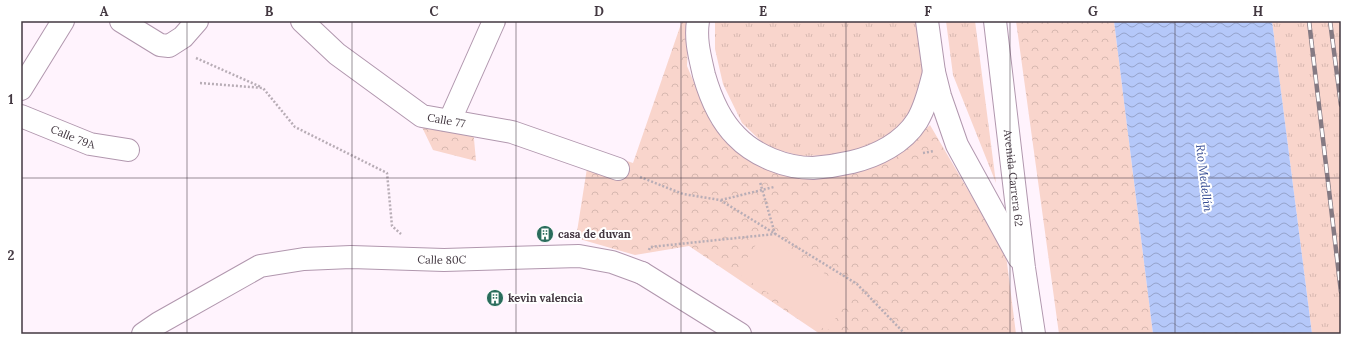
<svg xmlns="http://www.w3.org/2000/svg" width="1362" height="355" viewBox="0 0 1362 355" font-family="Lora,serif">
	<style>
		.grass { fill: url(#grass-tufts) }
		.forest { fill: url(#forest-crowns) }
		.garden { fill: #f9d5cc }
		.water { fill: url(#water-waves) }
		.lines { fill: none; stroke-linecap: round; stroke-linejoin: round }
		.pedestrian-casing { stroke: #b197ae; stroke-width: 24 }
		.minor-casing { stroke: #b197ae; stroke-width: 24 }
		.trunk-casing { stroke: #b197ae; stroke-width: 24 }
		.path { stroke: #b8adb6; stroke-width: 2.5; stroke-dasharray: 2 2; stroke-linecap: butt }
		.pedestrian { stroke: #fff; stroke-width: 22 }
		.minor { stroke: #fff; stroke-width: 22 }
		.trunk { stroke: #fff; stroke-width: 22 }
		.rail-casing { stroke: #857a83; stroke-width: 4.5 }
		.rail { stroke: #fff; stroke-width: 3; stroke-dasharray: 9; stroke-linecap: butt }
		.grid { fill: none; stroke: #433841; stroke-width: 1; stroke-opacity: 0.55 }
		.labels { text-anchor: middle; stroke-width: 4; stroke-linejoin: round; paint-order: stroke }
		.street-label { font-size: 11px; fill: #433841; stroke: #fff }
		.poi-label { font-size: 11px; font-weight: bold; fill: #433841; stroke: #fff; text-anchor: start }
		.water-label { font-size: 12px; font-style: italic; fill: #374d94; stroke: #fff }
		.neatline { fill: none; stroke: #433841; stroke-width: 1.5 }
		.grid-label { font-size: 13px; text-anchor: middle; font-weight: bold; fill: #433841 }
	</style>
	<defs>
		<pattern id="grass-tufts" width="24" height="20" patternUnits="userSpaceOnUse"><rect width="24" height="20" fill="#f9d5cc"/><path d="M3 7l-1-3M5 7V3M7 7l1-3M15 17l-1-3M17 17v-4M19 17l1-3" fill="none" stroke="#d7b8b0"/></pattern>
		<pattern id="forest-crowns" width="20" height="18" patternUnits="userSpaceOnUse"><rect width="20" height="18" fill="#f9d5cc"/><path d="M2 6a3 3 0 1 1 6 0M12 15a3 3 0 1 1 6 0" fill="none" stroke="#d7b8b0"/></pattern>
		<pattern id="water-waves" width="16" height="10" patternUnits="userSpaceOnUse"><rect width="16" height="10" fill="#b5c8f9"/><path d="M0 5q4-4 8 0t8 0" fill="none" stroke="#95a3cb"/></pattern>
	</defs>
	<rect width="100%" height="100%" fill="#fff3fd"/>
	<path class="grass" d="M715,21H916L925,76L913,111L892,135L872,146L839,155L801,156L767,147L742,123L723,84L715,49Z
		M946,21H975L996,183L953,75Z
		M1272,21H1341V334H1312Z"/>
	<path class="forest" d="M682,21H689L687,66L711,123L746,159L776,171L904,149L930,125L1006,255L1016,334H820L689,246L635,255L576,238L590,149L633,163Z
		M1016,21H1114L1153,334H1059Z
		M421,125L473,128L476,161L433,150Z"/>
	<path class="garden" d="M763,234L853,292L827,331L737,273Z"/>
	<path class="water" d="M1114,21H1272L1312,334H1153Z"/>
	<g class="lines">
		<g class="pedestrian-casing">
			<path id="pedestrian" d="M642,273L740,334"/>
		</g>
		<g class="minor-casing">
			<g id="minor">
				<path d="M121,21L160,45L169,46L183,37L197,21"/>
				<path id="s1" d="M302,21L337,54L422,116L512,132L618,169"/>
				<path d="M21,89L63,21"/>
				<path id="s2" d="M21,116L90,144L128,150"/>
				<path d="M450,120L494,21"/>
				<path id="s3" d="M143,334L159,323L260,266L304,259L351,257L444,260L579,256L612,262L642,273"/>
			</g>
		</g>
		<g class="trunk-casing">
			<g id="trunk">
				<path d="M698,21C695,40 700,57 704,75C710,96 720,120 736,136C755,156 786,168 813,168C826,167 839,165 852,162C877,156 903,143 917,121C926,106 930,88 934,72"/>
				<path d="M927,21L934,72L940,96L957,145L1019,258"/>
				<path id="s4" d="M995,21L1024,268L1034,334"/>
			</g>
		</g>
		<path class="path" d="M196,58L261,87
			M200,83L263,88L295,127L387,173L392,226L401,234
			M923,153L934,151
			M640,177L683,194L720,200L857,284L905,334
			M721,200L774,187
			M649,250L650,247L775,234L760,182"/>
		<use href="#pedestrian" class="pedestrian"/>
		<use href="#minor" class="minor"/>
		<use href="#trunk" class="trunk"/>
		<g class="rail-casing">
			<path id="rail" d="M1309,21L1341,292
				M1330,21L1341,105"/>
		</g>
		<use href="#rail" class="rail"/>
	</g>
	<path class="grid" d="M187,21V334M352,21V334M516,21V334M681,21V334M846,21V334M1010,21V334M1175,21V334M21,178H1341"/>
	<defs>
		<g id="building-disc" transform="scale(0.9)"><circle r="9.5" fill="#2a6c5c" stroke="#fff"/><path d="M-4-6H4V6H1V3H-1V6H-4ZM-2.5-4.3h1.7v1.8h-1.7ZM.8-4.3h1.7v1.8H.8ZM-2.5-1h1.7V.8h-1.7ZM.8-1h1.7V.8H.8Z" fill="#fff"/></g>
	</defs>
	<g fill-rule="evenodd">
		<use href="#building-disc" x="545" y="234"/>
		<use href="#building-disc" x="495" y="298"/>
	</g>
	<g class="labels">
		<g class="street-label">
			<text dy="4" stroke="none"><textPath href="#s1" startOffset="178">Calle 77</textPath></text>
			<text dy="4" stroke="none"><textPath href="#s2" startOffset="56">Calle 79A</textPath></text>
			<text dy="4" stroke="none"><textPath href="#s4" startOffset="158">Avenida Carrera 62</textPath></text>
			<text dy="4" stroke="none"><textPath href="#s3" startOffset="318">Calle 80C</textPath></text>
		</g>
		<g class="poi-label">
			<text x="558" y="238">casa de duvan</text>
			<text x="508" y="302">kevin valencia</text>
		</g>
		<g class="water-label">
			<text transform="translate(1204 178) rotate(83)" y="4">Río Medellín</text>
		</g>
	</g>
	<rect width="1362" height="355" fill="none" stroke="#ffffff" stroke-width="44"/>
	<rect x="22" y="22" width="1318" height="311" class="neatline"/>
	<g class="grid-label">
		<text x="104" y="16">A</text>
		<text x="269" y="16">B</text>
		<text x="434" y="16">C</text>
		<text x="599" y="16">D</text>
		<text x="763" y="16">E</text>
		<text x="928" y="16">F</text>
		<text x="1093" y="16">G</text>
		<text x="1258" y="16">H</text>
		<text x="11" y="104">1</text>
		<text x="11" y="260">2</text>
	</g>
</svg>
